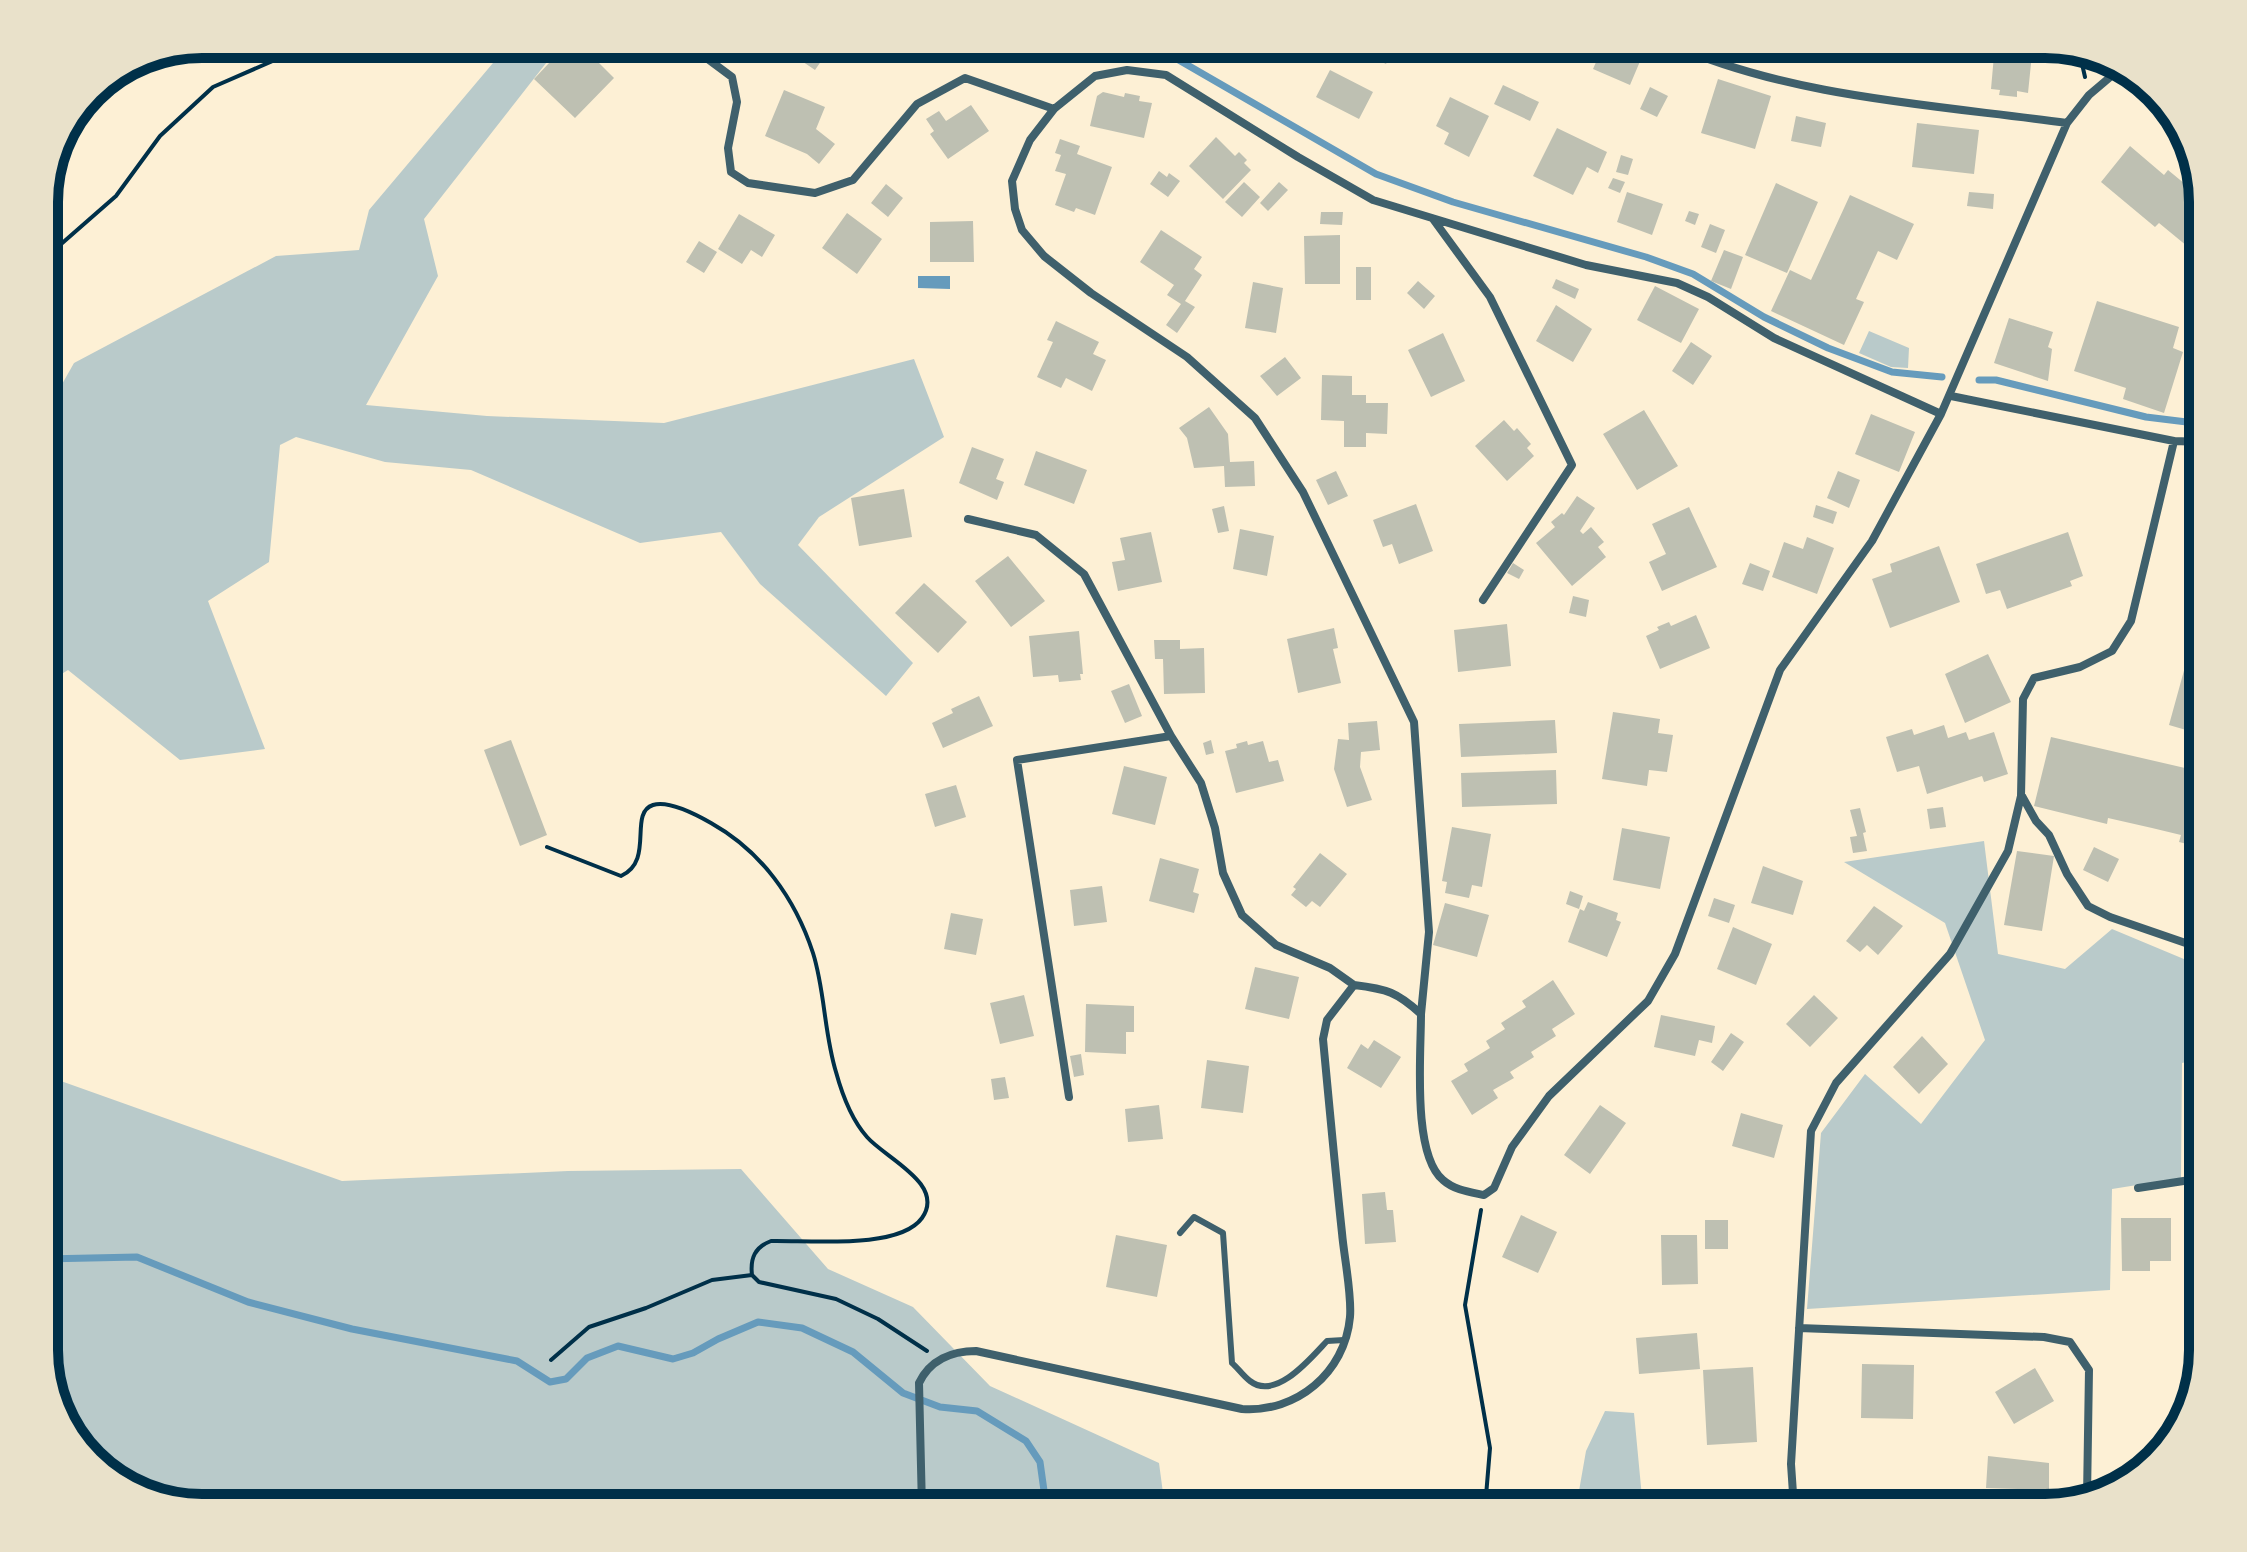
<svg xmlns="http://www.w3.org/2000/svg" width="2247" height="1552" viewBox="0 0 2247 1552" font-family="'Alegreya Sans',sans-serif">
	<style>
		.green { fill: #b9caca }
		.water { fill: #669bbc }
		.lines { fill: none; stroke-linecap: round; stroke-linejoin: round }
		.stream { stroke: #669bbc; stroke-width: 7 }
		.building { fill: #bec0b2 }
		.path { stroke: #003049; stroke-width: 4 }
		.service { stroke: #3f606c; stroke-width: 6 }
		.minor { stroke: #3f606c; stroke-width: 8 }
		.rim { fill: none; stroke: #003049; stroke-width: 10 }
	</style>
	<rect width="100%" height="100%" fill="#fdf0d5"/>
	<path class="green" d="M509,44H561L424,219L438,276L366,405L487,416L664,423L914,359L944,437L819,517L798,545L913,663L886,696L760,584L721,532L640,543L471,470L385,462L296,437L280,445L269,562L208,601L265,749L180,760L68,670L44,685V416L74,363L276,256L359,250L369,210Z
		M1869,331L1909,348L1908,368L1891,367L1859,353Z
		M1984,841L1998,954L2065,969L2112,929L2203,967V1058L2182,1063L2181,1178L2112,1189L2110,1290L1807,1309L1821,1133L1865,1074L1921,1124L1985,1040L1945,923L1844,862Z
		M44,1075L342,1181L568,1171L741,1169L828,1269L913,1307L990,1386L1159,1463L1165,1508H531L511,1496L373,1508H202L114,1481L65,1429L44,1360Z
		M1605,1411L1634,1413L1643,1508H1576L1586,1451Z"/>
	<path class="water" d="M918,276H950V289L918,288Z"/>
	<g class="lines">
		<path class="stream" d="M1151,44L1376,174L1453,202L1646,257L1693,274L1764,317L1828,348L1892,372L1942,377
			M1979,380H1996L2146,417L2203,424
			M44,1259L137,1257L248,1302L352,1329L517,1361L550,1382L566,1379L587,1358L618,1346L673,1359L693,1353L718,1339L758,1322L802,1328L853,1352L903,1393L940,1407L977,1411L1026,1441L1040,1462L1046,1505L1049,1508"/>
	</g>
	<path class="building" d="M574,44H593L584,54Z
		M788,44H833L815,70L784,49Z
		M1021,44H1054L1047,57Z
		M1346,44H1396L1386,64Z
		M1469,44H1523L1517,57L1493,47L1490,54Z
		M1604,44L1641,59L1630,85L1593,69Z
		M1995,44H2033L2028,93L2017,91V97L1999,95L2000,90L1991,89Z
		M566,45L582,60L589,53L614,78L575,118L534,79Z
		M1330,70L1373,92L1359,119L1316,97Z
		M1718,79L1771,96L1755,149L1701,133Z
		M1503,85L1539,102L1530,121L1494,104Z
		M1650,87L1668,96L1657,117L1640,109Z
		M784,90L825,107L816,129L835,144L819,164L807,154L765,136Z
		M1103,92L1124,97L1125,93L1140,96L1139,101L1152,103L1144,138L1090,126L1097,96Z
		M1450,97L1489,116L1469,157L1444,144L1449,133L1436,126Z
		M971,105L989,131L948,159L930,134L934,131L926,119L939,111L946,121Z
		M1796,116L1826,123L1821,147L1791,141Z
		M1917,123L1979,130L1974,174L1912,167Z
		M1557,128L1607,152L1598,173L1587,167L1573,195L1533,176Z
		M1216,137L1235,156L1239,152L1247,160L1244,163L1251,170L1223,199L1189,166Z
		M1060,139L1080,146L1077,154L1112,167L1095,215L1076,208L1074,212L1055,205L1066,174L1055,171L1061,155L1055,153Z
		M2130,146L2164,175L2168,170L2202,198L2203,239L2193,251L2159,223L2155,227L2101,182Z
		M1621,155L1633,159L1628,175L1616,172Z
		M1159,171L1167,177L1169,173L1180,181L1168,197L1150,184Z
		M1613,178L1625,182L1620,193L1608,188Z
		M1244,182L1260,197L1242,217L1225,202Z
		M1279,182L1288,190L1268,211L1260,203Z
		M1776,183L1818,202L1787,273L1745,255Z
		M886,184L903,198L888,217L871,203Z
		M1627,192L1663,204L1652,235L1617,222Z
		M1969,192L1994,194L1993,209L1967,206Z
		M1850,195L1914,224L1897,260L1878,251L1856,299L1864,302L1844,345L1771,311L1790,270L1811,280Z
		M1689,211L1699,214L1695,225L1685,221Z
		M1321,212H1343L1342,225L1320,224Z
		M847,213L882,239L857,274L822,248Z
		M739,214L775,235L762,257L751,250L742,264L718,249Z
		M973,221L974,262H930V222Z
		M1710,224L1725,230L1716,253L1701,247Z
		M1161,230L1202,257L1194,269L1202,275L1185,301L1195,307L1177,333L1166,325L1181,304L1167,295L1174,285L1140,262Z
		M1340,235V284H1305L1304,236Z
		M699,241L717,252L704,273L686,262Z
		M1724,250L1743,257L1731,289L1711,281Z
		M1356,267H1371V300H1356Z
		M1556,279L1579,289L1575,299L1552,288Z
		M1418,281L1435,296L1424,309L1407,293Z
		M1253,282L1283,288L1276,333L1245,328Z
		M1655,286L1699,309L1681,343L1637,320Z
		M2097,301L2179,327L2173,348L2183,352L2164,413L2123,399L2126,388L2074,371Z
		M1556,305L1592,329L1573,362L1536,341Z
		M2009,318L2053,332L2048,347L2052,349L2048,381L1994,363Z
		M1056,321L1099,342L1093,354L1106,360L1092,391L1066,378L1061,388L1037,377L1053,342L1047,340Z
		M1443,333L1465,381L1431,397L1408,350Z
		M1691,342L1712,356L1693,385L1672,371Z
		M1285,357L1301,378L1277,396L1260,376Z
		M1322,375L1352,376V395H1366V403H1388L1387,434L1366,433V447H1344V421L1321,420Z
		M1209,407L1228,434L1230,462L1254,461L1255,486L1225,487L1224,466L1194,468L1187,438L1179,428Z
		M1644,410L1678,466L1637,490L1603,434Z
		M1871,414L1915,432L1899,472L1855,454Z
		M1504,420L1514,431L1517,428L1531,444L1527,448L1534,456L1507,481L1475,446Z
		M972,447L1004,459L996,479L1004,482L997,500L959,483Z
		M1036,451L1087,470L1074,504L1024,485Z
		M1336,471L1348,496L1328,505L1316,480Z
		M1838,471L1860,480L1849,508L1827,498Z
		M904,489L912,537L859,546L851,498Z
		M1577,496L1595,508L1580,531L1583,534L1591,527L1604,542L1598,547L1606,557L1572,586L1536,543L1555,527L1551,522L1562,513L1564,515Z
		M1416,504L1433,551L1399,564L1392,544L1383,547L1373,520Z
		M1816,505L1837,512L1833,524L1813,517Z
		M1224,506L1229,531L1218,533L1212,509Z
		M1689,507L1717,567L1662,591L1649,562L1666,554L1652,524Z
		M1240,529L1274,536L1267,576L1233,569Z
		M1151,532L1162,582L1118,591L1112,562L1125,560L1120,538Z
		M2068,532L2083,576L2070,581L2072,586L2007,609L2000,590L1986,594L1976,564Z
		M1807,537L1834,548L1817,594L1772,577L1784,542L1803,549Z
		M1939,546L1960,602L1890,628L1872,579L1892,572L1890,564Z
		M1008,556L1045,601L1011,627L975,581Z
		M1513,563L1524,570L1519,579L1507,573Z
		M1750,563L1770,571L1763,591L1742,584Z
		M924,583L967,622L938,653L895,613Z
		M1573,596L1589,600L1586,617L1569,613Z
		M1696,615L1710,648L1660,669L1646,636L1659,630L1657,627L1669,622L1671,626Z
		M1507,624L1511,666L1458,672L1454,630Z
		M1334,628L1338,648L1333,649L1341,683L1298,693L1287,639Z
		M1079,631L1083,674H1080L1081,680L1059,682L1058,675L1033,677L1029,636Z
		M1154,640H1180V649L1204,648L1205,693L1164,694L1163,659H1155Z
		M2191,645L2203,648V735L2169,725Z
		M1988,654L2011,702L1965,723L1945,674Z
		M1129,684L1142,716L1125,723L1111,691Z
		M979,696L993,726L943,748L932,723L953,713L951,709Z
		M1613,712L1660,719L1658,733L1673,735L1667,772L1649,770L1647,786L1602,779Z
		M1555,720L1557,753L1461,757L1459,724Z
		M1377,721L1380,750L1361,752L1360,767L1372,800L1347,807L1334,769L1338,739L1349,740L1348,723Z
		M1944,725L1948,738L1966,732L1969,740L1994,732L2008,774L1984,782L1982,776L1927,794L1919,766L1897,772L1886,737L1912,729L1914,735Z
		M2051,737L2198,771L2192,793L2203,796V848L2179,842L2181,835L2152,828L2108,818L2107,824L2034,806Z
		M511,740L547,835L520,846L484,750Z
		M1211,740L1214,753L1206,755L1203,743Z
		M1247,741L1248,745L1263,741L1269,762L1278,760L1284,781L1236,793L1225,751L1237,748L1236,744Z
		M1124,766L1167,777L1155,825L1112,814Z
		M1556,770L1557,804L1462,807L1461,773Z
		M956,785L966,817L935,827L925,794Z
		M1943,807L1946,827L1930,829L1927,809Z
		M1860,808L1866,832L1863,833L1867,851L1853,853L1850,837L1857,836L1850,810Z
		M1452,827L1491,834L1482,887L1472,885L1469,898L1445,893L1447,882L1442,881Z
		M1622,828L1670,837L1660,889L1613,880Z
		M2094,847L2119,859L2108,882L2083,870Z
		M2017,851L2054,856L2042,931L2004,925Z
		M1320,853L1347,874L1320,907L1312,901L1306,907L1291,895L1296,889L1293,887Z
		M1160,858L1199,869L1193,892L1199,894L1194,913L1149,901Z
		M1763,866L1803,881L1793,915L1751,903Z
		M1102,886L1107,922L1074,926L1070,890Z
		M1570,891L1583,896L1579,909L1566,904Z
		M1714,898L1735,905L1729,923L1708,916Z
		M1588,902L1618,913L1616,920L1621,922L1607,957L1568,942L1580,909L1584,911Z
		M1445,903L1489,915L1477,957L1433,945Z
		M1874,906L1903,926L1878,955L1867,945L1860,952L1846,941Z
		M951,913L983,919L976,955L944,949Z
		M1733,927L1772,944L1756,985L1717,969Z
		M1255,967L1299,977L1289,1019L1245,1009Z
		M1553,980L1575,1014L1552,1029L1556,1036L1531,1052L1534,1057L1510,1072L1514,1078L1493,1090L1498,1098L1472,1115L1451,1081L1468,1071L1464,1064L1490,1048L1486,1041L1505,1029L1501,1023L1526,1007L1522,1001Z
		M1024,995L1034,1036L1000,1044L990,1003Z
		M1814,995L1838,1018L1810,1047L1786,1024Z
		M1086,1004L1134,1006V1032H1126V1054L1085,1052Z
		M1661,1015L1715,1026L1712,1043L1699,1040L1695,1056L1654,1047Z
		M1731,1033L1744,1042L1723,1071L1711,1062Z
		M1922,1036L1948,1064L1919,1094L1893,1067Z
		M1374,1040L1401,1057L1381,1088L1347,1068L1361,1044L1368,1049Z
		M1081,1054L1084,1075L1074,1077L1070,1056Z
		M1207,1060L1249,1066L1243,1113L1201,1108Z
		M1005,1077L1009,1098L994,1100L991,1079Z
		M1159,1105L1163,1139L1128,1142L1125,1109Z
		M1600,1105L1626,1123L1590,1174L1564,1155Z
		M1741,1113L1783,1125L1774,1158L1732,1146Z
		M1385,1192L1387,1210H1393L1396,1242L1365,1244L1362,1194Z
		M1521,1215L1557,1232L1538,1273L1502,1257Z
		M2197,1216H2203V1250H2197Z
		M2121,1218H2171V1261H2150V1271H2122Z
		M1705,1220H1728V1249H1705Z
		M1116,1235L1167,1245L1157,1297L1106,1287Z
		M1661,1235H1697L1698,1284L1662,1285Z
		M1697,1333L1700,1369L1639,1374L1636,1338Z
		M1862,1364L1914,1365L1913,1419L1861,1418Z
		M1753,1367L1757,1442L1707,1445L1703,1370Z
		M2035,1368L2054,1401L2014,1424L1995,1392Z
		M1988,1456L2049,1463V1490L1986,1488Z
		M1739,1500L1772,1501L1771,1508H1739Z"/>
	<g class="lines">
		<path class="path" d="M2080,55L2085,77
			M44,259L116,196L160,136L213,87L275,60L325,44
			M547,847L621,876C655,861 628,813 653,805C669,800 697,815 711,823C761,851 795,898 813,953C825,991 824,1033 836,1072C842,1094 851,1119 867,1137C885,1158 946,1184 922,1218C899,1250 808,1240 771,1241C755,1247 750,1258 752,1275L759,1282L836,1299L878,1319L927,1351
			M1481,1210L1465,1305L1490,1448L1485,1508
			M551,1360L589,1327L646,1308L712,1280L752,1275"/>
		<path class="service" d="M1180,1233L1194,1217L1223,1233L1232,1363C1238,1368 1243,1376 1250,1381C1276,1401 1311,1358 1327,1341L1344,1340"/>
		<path class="minor" d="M678,44L697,51L732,77L737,102L728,148L731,172L748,183L815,193L853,180L917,104L965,78L1054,109
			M1671,44C1792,98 1937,105 2067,123
			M1433,219L1490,297L1572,465L1483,600
			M1951,396L2174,441L2203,442
			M968,519L1036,535L1084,574L1171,736L1201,783L1215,828L1223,873L1242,915L1276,945L1330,968L1354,985
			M2022,796L2036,821L2049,835L2067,874L2088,906L2110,917L2203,949
			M1421,1014L1429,932L1414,722L1303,492L1255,418L1187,357L1091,293L1044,256L1022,230L1015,209L1012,181L1030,140L1054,109L1095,76L1127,70L1166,75L1298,157L1373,200L1586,265L1677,283L1708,297L1774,338L1941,414
			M1069,1097L1017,760L1171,736
			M2138,1188L2203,1178
			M1799,1328L2044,1337L2070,1342L2089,1370L2087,1497
			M922,1508L919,1383C930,1360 952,1351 976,1351L1242,1409C1296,1413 1345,1373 1350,1317C1352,1294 1344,1257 1342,1233C1335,1168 1329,1103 1323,1039L1327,1020L1354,985C1387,989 1397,992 1421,1014C1421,1055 1412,1154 1443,1180C1454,1190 1470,1192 1484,1195L1494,1188L1512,1147L1549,1096L1648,1001L1675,954L1780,670L1872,541L1941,414L2067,123L2089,95L2122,67
			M1794,1508L1791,1464L1811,1131L1836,1083L1950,954L2008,851L2021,796L2023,699L2034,678L2080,667L2112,651L2131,621L2174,441"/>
	</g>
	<path d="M0 0H2247V1552H0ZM202 58H2045A144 144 0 0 1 2189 202V1350A144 144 0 0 1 2045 1494H202A144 144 0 0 1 58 1350V202A144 144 0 0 1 202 58Z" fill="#e9e1ca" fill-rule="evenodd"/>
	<path class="rim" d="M202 58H2045A144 144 0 0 1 2189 202V1350A144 144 0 0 1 2045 1494H202A144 144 0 0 1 58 1350V202A144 144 0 0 1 202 58Z"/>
</svg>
